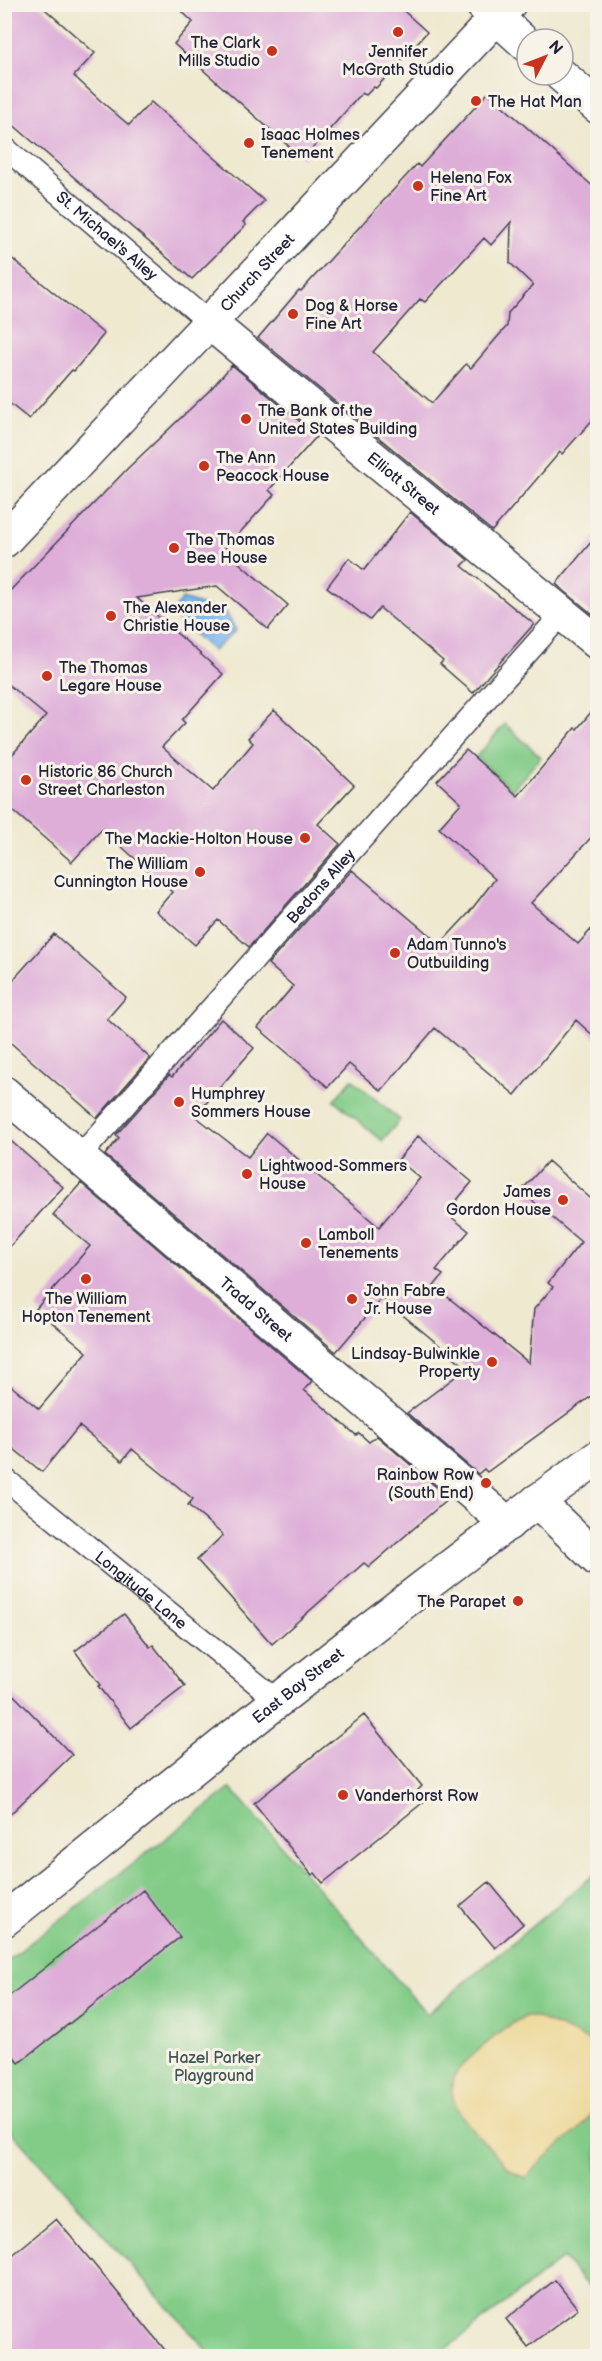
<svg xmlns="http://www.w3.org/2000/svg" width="602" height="2361" viewBox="0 0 602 2361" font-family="'Balsamiq Sans',sans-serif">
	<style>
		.green { fill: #83cc88; stroke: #527762; stroke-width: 1.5 }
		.sand { fill: #eeda9e; stroke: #887e6c; stroke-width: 1.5 }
		.water { fill: #7db8ef; stroke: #506d95; stroke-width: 1.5 }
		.building { fill: #deaed9; fill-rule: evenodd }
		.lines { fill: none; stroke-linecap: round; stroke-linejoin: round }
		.service-casing { stroke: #414051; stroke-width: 24 }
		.minor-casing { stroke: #414051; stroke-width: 36 }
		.tertiary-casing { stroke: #414051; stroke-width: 36 }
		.service { stroke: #fff; stroke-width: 21 }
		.minor { stroke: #fff; stroke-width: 33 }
		.tertiary { stroke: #fff; stroke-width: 33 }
		.poi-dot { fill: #c8321e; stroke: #f7f3e8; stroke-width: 2 }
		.labels { text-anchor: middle; stroke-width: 6; stroke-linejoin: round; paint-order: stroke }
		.poi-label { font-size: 16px; fill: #22223b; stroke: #f7f3e8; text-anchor: start }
		.street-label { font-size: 16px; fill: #22223b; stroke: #f7f3e8 }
		.park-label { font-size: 16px; fill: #3f5552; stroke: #f7f3e8 }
	</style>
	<rect width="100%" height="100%" fill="#f7f3e8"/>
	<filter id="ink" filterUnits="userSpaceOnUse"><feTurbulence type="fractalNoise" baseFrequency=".0167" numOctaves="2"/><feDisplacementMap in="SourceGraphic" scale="12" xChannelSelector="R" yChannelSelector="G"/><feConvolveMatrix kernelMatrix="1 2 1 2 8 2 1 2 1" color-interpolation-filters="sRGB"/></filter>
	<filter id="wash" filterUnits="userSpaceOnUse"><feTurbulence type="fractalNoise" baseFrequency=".008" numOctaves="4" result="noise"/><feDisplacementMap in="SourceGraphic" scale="24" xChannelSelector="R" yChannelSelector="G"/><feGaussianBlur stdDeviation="1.35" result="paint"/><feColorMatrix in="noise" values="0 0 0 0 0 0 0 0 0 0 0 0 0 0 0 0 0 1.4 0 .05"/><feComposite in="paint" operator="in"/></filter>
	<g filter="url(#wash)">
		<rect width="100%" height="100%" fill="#efe9d0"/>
		<path class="green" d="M505,724L541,757L512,790L476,757Z
			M352,1079L400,1120L382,1141L334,1100Z
			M231,1788L427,2014L597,1872V2297L563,2258L437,2356H212L5,2125L4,1963Z"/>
		<path class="sand" d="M526,2016L541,2019L588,2040L597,2054L598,2105L581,2128L541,2161L526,2178C509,2173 500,2158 488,2146C472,2129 446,2105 453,2079C457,2067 473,2056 481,2048C496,2036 509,2023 526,2016Z"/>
		<path class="water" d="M182,599L226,613L236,630L213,651L171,613Z"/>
		<g id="blocks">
			<path class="building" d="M4,4H39L95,53L74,76L102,102L129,125L151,102L264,201L243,222L246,225L192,279L4,117Z
				M174,4H396L427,32L376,88L374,87L366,95L362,93L303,159L174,44L193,22Z
				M488,93L597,190V415L562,454L560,452L492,531L258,338L299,290L301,291L417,164L420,167ZM511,222L510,263L533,285L508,313L507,326L471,368L466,364L432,403L373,352L420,299L425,302L484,238L491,245Z
				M4,252L104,334L74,371L72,370L29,419L4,399Z
				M232,365L317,436L269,490L274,495L224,550L288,605L268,629L217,586L137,598L223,674L182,720L185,723L162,747L213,791L253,743L248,738L274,710L354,785L318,824L340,844L249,947L218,920L195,945L156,911L172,892L102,829L72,862L4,803V764L46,716L4,681V597L128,468L209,391Z
				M410,512L468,560L462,566L534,624L473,693L440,664L443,661L380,608L370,620L327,587L349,558L364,570Z
				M597,535V618L556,584Z
				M597,705V831L531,903L578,944L597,923V1039L576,1020L515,1095L435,1028L381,1091L349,1064L328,1087L258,1028L293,986L268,964L352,870L440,944L468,914L495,879L439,828L461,803L437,781L466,750L518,796L575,728L577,729Z
				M54,934L126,997L107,1019L150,1058L97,1118L4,1037V990Z
				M221,1019L254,1048L195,1116L248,1157L267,1133L379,1227L420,1178L398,1160L418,1136L472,1182L446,1213L469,1231L436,1270L443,1275L434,1286L529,1363L534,1309L553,1287L548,1283L581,1242L521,1191L548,1161L597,1204V1392L487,1472L484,1469L478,1474L407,1413L467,1368L382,1298L336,1352L105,1155L119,1138L116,1135L169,1075L172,1077Z
				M4,1135L63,1187L4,1253Z
				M81,1183L312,1381L304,1390L356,1435L359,1433L369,1442L377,1436L449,1498L369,1567L364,1563L272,1644L197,1560L223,1535L188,1505L193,1499L132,1449L122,1461L79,1426L42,1472L4,1441V1380L39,1409L87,1352L36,1309L90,1246L53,1215Z
				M124,1614L150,1647L153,1645L185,1686L131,1728L98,1686L100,1685L75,1651Z
				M4,1685L72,1755L4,1820Z
				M364,1715L422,1786L418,1790L426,1800L323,1883L315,1873L312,1875L254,1803Z
				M489,1882L523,1924L495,1948L460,1906Z
				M143,1890L180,1937L19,2063L4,2044V2000Z
				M56,2219L113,2287L170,2356H4V2262Z
				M555,2280L578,2309L528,2347L506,2319Z"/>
		</g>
	</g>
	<g filter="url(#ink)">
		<use href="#blocks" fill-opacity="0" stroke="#414051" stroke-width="1.5"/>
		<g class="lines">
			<g class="service-casing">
				<g id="service">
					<path id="s1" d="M4,147L211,324"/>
					<path id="s2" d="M79,1157L562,614"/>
					<path id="s3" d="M4,1478L278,1701"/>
				</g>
			</g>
			<g class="minor-casing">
				<g id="minor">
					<path id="s4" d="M211,324L598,643"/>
					<path id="s5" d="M4,1093L508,1524"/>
					<path d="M537,1501L598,1560"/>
				</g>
			</g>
			<g class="tertiary-casing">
				<g id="tertiary">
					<path d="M482,4L527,45"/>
					<path d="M561,75L598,107"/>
					<path id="s6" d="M4,541L509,4"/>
					<path id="s7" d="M4,1920C200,1763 394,1604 598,1457"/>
				</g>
			</g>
			<use href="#service" class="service"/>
			<use href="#minor" class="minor"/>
			<use href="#tertiary" class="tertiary"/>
		</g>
	</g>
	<g class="poi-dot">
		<circle cx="398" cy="32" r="6"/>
		<circle cx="272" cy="51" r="6"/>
		<circle cx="476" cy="101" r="6"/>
		<circle cx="249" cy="143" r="6"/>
		<circle cx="418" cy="186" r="6"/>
		<circle cx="293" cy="314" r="6"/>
		<circle cx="246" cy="419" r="6"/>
		<circle cx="204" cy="466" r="6"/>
		<circle cx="174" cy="548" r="6"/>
		<circle cx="111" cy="616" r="6"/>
		<circle cx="47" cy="676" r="6"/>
		<circle cx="26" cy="780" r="6"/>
		<circle cx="305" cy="838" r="6"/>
		<circle cx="200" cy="872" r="6"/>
		<circle cx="395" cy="953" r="6"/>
		<circle cx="179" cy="1102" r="6"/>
		<circle cx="247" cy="1174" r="6"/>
		<circle cx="563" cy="1200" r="6"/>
		<circle cx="306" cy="1243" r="6"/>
		<circle cx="86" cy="1279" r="6"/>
		<circle cx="352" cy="1299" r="6"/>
		<circle cx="492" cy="1362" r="6"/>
		<circle cx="486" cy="1483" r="6"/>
		<circle cx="518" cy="1601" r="6"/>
		<circle cx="343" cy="1795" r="6"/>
	</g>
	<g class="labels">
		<g class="poi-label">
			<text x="260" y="48" text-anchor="end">The Clark<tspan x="260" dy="18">Mills Studio</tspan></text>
			<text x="398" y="57" text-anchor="middle">Jennifer<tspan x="398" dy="18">McGrath Studio</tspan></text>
			<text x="488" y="107">The Hat Man</text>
			<text x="261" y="140">Isaac Holmes<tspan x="261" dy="18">Tenement</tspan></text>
			<text x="430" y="183">Helena Fox<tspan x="430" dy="18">Fine Art</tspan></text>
			<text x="305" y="311">Dog &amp; Horse<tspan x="305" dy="18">Fine Art</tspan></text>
			<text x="258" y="416">The Bank of the<tspan x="258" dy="18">United States Building</tspan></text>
			<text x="216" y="463">The Ann<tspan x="216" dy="18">Peacock House</tspan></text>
			<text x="186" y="545">The Thomas<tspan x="186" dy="18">Bee House</tspan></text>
			<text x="123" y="613">The Alexander<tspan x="123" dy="18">Christie House</tspan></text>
			<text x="59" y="673">The Thomas<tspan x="59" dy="18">Legare House</tspan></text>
			<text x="38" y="777">Historic 86 Church<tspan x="38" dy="18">Street Charleston</tspan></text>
			<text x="293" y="844" text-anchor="end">The Mackie-Holton House</text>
			<text x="188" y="869" text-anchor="end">The William<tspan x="188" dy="18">Cunnington House</tspan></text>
			<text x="407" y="950">Adam Tunno's<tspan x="407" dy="18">Outbuilding</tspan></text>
			<text x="191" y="1099">Humphrey<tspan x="191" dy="18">Sommers House</tspan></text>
			<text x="259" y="1171">Lightwood-Sommers<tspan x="259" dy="18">House</tspan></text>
			<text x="551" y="1197" text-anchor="end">James<tspan x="551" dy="18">Gordon House</tspan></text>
			<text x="318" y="1240">Lamboll<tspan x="318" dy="18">Tenements</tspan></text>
			<text x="364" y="1296">John Fabre<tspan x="364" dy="18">Jr. House</tspan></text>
			<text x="86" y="1304" text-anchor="middle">The William<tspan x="86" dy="18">Hopton Tenement</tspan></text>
			<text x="480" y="1359" text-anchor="end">Lindsay-Bulwinkle<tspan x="480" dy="18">Property</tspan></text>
			<text x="474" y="1480" text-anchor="end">Rainbow Row<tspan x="474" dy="18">(South End)</tspan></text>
			<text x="506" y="1607" text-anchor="end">The Parapet</text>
			<text x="355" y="1801">Vanderhorst Row</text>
		</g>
		<g class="street-label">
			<text dy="6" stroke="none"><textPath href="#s1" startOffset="136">St. Michael's Alley</textPath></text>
			<text dy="6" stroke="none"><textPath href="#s6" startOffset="369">Church Street</textPath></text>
			<text dy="6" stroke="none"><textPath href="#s4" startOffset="250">Elliott Street</textPath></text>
			<text dy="6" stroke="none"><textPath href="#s2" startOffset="363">Bedons Alley</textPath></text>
			<text dy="6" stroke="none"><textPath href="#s5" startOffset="332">Tradd Street</textPath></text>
			<text dy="6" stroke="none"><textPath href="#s3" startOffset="177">Longitude Lane</textPath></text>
			<text dy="6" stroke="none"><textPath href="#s7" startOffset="376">East Bay Street</textPath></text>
		</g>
		<g class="park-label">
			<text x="214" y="2063">Hazel Parker<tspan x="214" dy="18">Playground</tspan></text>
		</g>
	</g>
	<rect width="602" height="2361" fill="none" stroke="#f7f3e8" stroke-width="24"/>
	<g transform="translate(545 57) rotate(48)"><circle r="28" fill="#f7f3e8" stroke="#a29fa3" stroke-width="1.5"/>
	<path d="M0-4.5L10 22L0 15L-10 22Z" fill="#c8321e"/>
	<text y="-9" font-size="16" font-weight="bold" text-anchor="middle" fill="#22223b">N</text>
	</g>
</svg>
